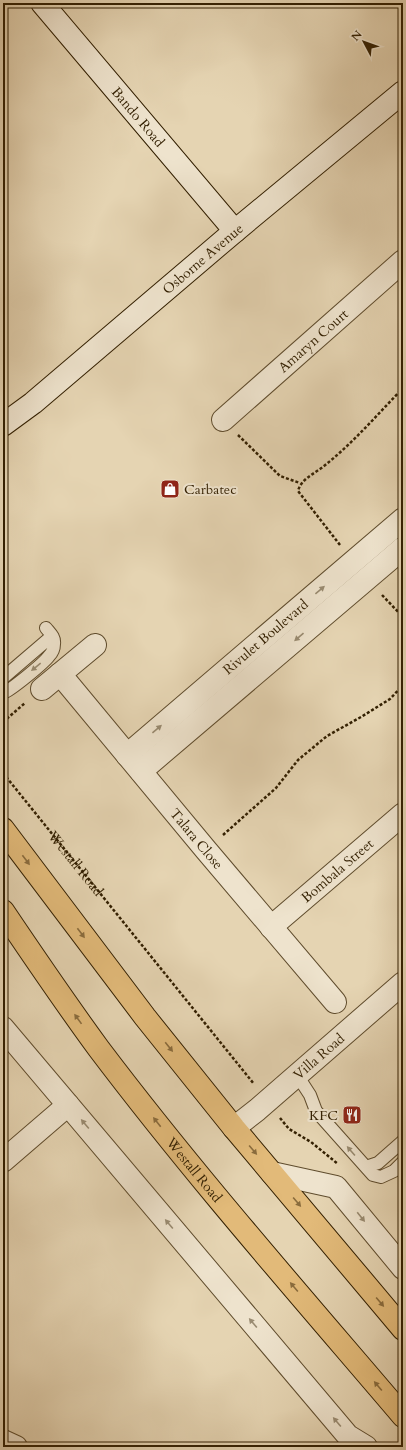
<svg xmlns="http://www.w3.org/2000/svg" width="406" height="1450" viewBox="0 0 406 1450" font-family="Cardo,serif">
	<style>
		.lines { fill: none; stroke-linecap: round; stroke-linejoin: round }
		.service-casing { stroke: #5f4c2d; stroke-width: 14 }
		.minor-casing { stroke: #5f4c2d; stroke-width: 24 }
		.secondary-casing { stroke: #321f01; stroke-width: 24 }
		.primary-casing { stroke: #321f01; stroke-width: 24 }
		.path { stroke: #321f01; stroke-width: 2.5; stroke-dasharray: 3 2; stroke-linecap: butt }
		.service { stroke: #eee3cd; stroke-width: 12 }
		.minor { stroke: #eee3cd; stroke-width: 22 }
		.secondary { stroke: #eee3cd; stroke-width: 22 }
		.primary { stroke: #e2ba79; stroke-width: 22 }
		.oneway { fill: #998b71 }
		.oneway2 { fill: #8a6c3d }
		.labels { text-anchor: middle; stroke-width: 4; stroke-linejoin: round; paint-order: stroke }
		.street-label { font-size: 14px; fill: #321f01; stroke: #eee3cd }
		.poi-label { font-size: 14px; fill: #321f01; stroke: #eee3cd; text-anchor: start }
	</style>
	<rect width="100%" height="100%" fill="#e5d4b2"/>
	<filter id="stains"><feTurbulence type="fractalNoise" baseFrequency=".005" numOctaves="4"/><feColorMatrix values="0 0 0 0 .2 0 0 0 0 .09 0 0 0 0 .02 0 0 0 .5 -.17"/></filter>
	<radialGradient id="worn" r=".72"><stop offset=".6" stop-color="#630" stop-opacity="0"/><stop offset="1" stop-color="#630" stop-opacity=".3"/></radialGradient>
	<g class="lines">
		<g class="service-casing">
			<path id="service" d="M3,678L52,636
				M3,693C10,691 44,663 49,656C52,653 54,648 54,644C55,637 50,633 46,628
				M297,1075L310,1095L316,1111L373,1175L381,1177L394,1171L403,1162
				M366,1167L378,1163L403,1141"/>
		</g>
		<g class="minor-casing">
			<g id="minor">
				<path id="s2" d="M223,420L403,261"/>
				<path id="s3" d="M60,674L206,850L335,1002"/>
				<path d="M42,689L95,645"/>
				<path id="s4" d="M127,755L403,519"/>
				<path d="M141,771L403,548"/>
				<path id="s5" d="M271,927L403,814"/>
				<path d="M3,1028L348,1436L366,1447"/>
				<path id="s6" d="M234,1128L257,1110L403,983"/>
				<path d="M3,1161L68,1105"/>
				<path d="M272,1173L336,1187L403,1268"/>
				<path d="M3,1441L16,1447"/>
			</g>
		</g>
		<g class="secondary-casing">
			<g id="secondary">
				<path id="s7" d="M42,3L235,231"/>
				<path id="s8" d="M3,425L33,403L235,231L403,92"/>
			</g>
		</g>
		<g class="primary-casing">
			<g id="primary">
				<path d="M3,829L145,1017L234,1128L403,1329"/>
				<path id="s9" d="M3,911C34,957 66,1004 99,1049C195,1176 300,1295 403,1416"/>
			</g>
		</g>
		<g class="path">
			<path d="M238,435L280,476L300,483"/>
			<path d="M340,545L298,491C301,479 314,474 324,466C353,443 377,415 403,388"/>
			<path d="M382,595L403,617"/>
			<path d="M3,722L25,703"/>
			<path id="s1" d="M3,773L254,1084"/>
			<path d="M223,835L276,788L298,760L327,736L361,717L390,699L403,685"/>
			<path d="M280,1118L289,1129L311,1142L338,1164"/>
		</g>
		<use href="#service" class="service"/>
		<use href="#minor" class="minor"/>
		<use href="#secondary" class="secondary"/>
		<use href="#primary" class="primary"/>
	</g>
	<defs><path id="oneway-solid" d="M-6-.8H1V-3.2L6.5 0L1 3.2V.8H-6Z"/></defs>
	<g class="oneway">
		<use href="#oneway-solid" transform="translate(320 590) rotate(-40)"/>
		<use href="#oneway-solid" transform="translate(299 637) rotate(139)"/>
		<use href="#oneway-solid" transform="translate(36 667) rotate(141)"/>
		<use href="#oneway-solid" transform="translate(157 729) rotate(-40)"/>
		<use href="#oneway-solid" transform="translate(85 1124) rotate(-130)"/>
		<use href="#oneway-solid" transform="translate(351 1151) rotate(-131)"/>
		<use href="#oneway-solid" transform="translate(361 1217) rotate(51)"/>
		<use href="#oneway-solid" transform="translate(169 1224) rotate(-130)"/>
		<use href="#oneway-solid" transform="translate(253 1323) rotate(-130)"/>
		<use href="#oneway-solid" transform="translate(337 1422) rotate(-130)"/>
	</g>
	<g class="oneway2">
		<use href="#oneway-solid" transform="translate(26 860) rotate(53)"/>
		<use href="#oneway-solid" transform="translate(81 933) rotate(53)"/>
		<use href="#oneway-solid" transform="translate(78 1019) rotate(-126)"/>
		<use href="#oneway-solid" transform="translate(169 1047) rotate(51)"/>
		<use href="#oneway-solid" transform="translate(157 1122) rotate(-128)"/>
		<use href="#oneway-solid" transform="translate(253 1150) rotate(50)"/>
		<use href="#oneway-solid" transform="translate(297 1202) rotate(50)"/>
		<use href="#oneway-solid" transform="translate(294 1287) rotate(-130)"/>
		<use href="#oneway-solid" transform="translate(380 1302) rotate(50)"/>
		<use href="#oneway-solid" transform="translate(378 1386) rotate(-130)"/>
	</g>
	<defs>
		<g id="shop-square" transform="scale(1)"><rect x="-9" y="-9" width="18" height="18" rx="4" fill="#8f2418" stroke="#eee3cd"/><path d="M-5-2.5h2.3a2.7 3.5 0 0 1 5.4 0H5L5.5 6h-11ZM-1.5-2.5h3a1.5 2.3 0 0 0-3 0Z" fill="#fff"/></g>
		<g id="restaurant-square" transform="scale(1)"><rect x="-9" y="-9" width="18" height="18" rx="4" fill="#8f2418" stroke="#eee3cd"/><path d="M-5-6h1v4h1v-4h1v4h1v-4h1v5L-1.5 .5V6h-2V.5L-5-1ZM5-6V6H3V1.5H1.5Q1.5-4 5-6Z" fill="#fff"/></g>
	</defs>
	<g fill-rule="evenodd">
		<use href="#shop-square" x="170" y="489"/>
		<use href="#restaurant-square" x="352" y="1115"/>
	</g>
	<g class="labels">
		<g class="street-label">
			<text dy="5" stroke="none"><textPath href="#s7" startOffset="149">Bando Road</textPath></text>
			<text dy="5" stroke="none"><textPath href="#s8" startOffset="260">Osborne Avenue</textPath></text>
			<text dy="5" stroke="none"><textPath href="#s2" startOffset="120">Amaryn Court</textPath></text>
			<text dy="5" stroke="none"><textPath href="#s4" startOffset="182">Rivulet Boulevard</textPath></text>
			<text dy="5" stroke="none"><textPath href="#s3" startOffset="214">Talara Close</textPath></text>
			<text dy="5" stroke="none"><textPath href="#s1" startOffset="116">Westall Road</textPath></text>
			<text dy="5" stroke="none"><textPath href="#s5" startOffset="87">Bombala Street</textPath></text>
			<text dy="5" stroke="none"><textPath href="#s6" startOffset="111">Villa Road</textPath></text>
			<text dy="5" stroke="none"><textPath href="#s9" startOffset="322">Westall Road</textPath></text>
		</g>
		<g class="poi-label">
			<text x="184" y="494">Carbatec</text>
			<text x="338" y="1120" text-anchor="end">KFC</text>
		</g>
	</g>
	<rect width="406" height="1450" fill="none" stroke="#e5d4b2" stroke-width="16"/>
	<rect x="4" y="4" width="398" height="1442" fill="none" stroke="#321f01" stroke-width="2"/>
	<rect x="8" y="8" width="390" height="1434" fill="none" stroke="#321f01"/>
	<g transform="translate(364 42) rotate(311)" stroke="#eee3cd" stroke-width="3" paint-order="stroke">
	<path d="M0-3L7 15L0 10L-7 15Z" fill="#321f01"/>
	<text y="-6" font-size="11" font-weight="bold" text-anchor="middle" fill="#321f01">N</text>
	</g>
	<rect width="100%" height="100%" filter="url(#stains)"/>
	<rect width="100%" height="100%" fill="url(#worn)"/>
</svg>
